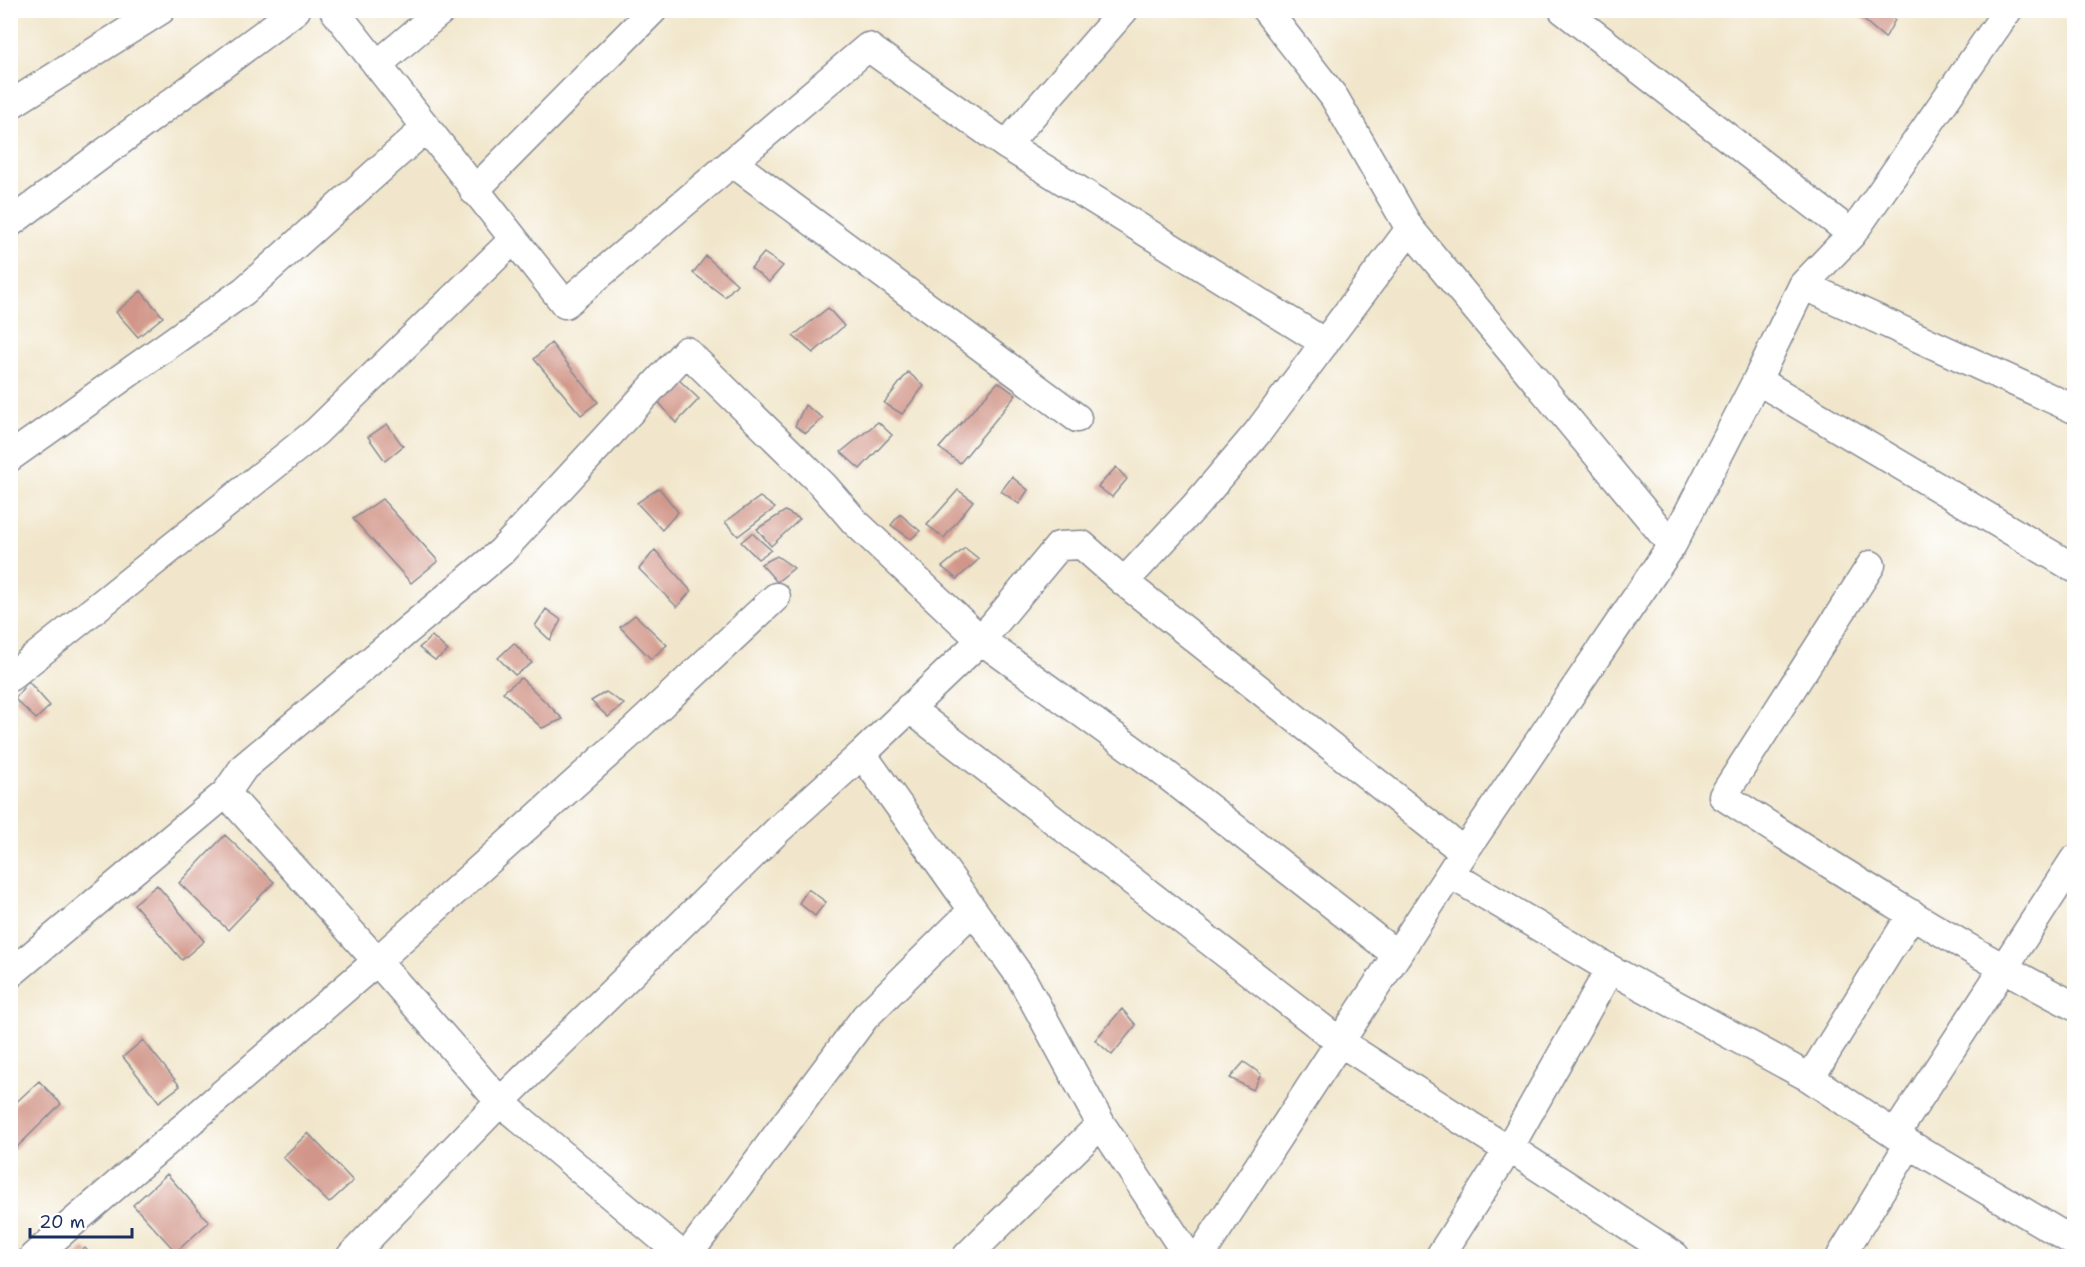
<svg xmlns="http://www.w3.org/2000/svg" width="2085" height="1267" viewBox="0 0 2085 1267" font-family="'Shantell Sans',sans-serif">
	<style>
		.building { fill: #d19689 }
		.lines { fill: none; stroke-linecap: round; stroke-linejoin: round }
		.street-casing { stroke: #868a94; stroke-width: 31 }
		.street { stroke: #fff; stroke-width: 28 }
	</style>
	<rect width="100%" height="100%" fill="#fff"/>
	<filter id="ink" filterUnits="userSpaceOnUse"><feTurbulence type="fractalNoise" baseFrequency=".0167" numOctaves="2"/><feDisplacementMap in="SourceGraphic" scale="12" xChannelSelector="R" yChannelSelector="G"/><feConvolveMatrix kernelMatrix="1 2 1 2 8 2 1 2 1" color-interpolation-filters="sRGB"/></filter>
	<filter id="wash" filterUnits="userSpaceOnUse"><feTurbulence type="fractalNoise" baseFrequency=".008" numOctaves="4" result="noise"/><feDisplacementMap in="SourceGraphic" scale="24" xChannelSelector="R" yChannelSelector="G"/><feGaussianBlur stdDeviation="1.35" result="paint"/><feColorMatrix in="noise" values="0 0 0 0 0 0 0 0 0 0 0 0 0 0 0 0 0 1.4 0 .05"/><feComposite in="paint" operator="in"/></filter>
	<g filter="url(#wash)">
		<rect width="100%" height="100%" fill="#f1e6cb"/>
		<g id="blocks">
			<path class="building" d="M1852,10H1883L1895,20L1885,38Z
				M764,253L783,266L769,282L751,268Z
				M706,256L737,284L725,297L693,273Z
				M141,291L163,317L138,337L116,312Z
				M828,308L844,326L813,353L793,336Z
				M551,343L598,402L581,415L534,359Z
				M908,372L924,386L902,414L884,403Z
				M678,379L699,399L676,423L657,400Z
				M998,382L1016,395L960,463L939,448Z
				M805,405L823,418L806,433L795,426Z
				M878,422L892,435L860,469L841,452Z
				M387,424L403,446L385,461L368,437Z
				M1116,467L1127,479L1112,497L1098,487Z
				M1012,477L1028,490L1019,504L1001,491Z
				M659,488L678,512L662,530L637,503Z
				M958,490L973,501L944,538L927,525Z
				M760,497L775,508L738,536L725,522Z
				M382,499L438,561L411,583L353,519Z
				M785,511L800,519L771,546L757,529Z
				M900,514L920,531L911,539L891,525Z
				M752,533L771,550L758,559L741,542Z
				M965,548L979,559L957,579L942,567Z
				M655,550L691,591L677,607L639,569Z
				M777,556L794,568L777,582L761,564Z
				M546,609L561,620L550,640L535,626Z
				M635,615L667,645L651,659L620,627Z
				M432,636L448,651L435,660L419,648Z
				M514,643L532,663L515,675L498,658Z
				M521,678L563,719L542,728L503,692Z
				M28,681L50,706L36,719L15,699Z
				M606,692L624,704L608,717L591,701Z
				M225,835L274,882L228,930L179,883Z
				M157,885L204,941L182,960L134,904Z
				M808,889L826,902L815,916L799,903Z
				M1122,1009L1136,1025L1112,1055L1095,1040Z
				M143,1040L180,1086L159,1102L123,1057Z
				M1244,1062L1261,1074L1253,1090L1230,1078Z
				M39,1081L61,1104L13,1151L10,1148V1108Z
				M308,1133L353,1181L329,1203L283,1157Z
				M167,1174L209,1222L176,1252L133,1205Z
				M85,1248L92,1256H75Z"/>
		</g>
	</g>
	<g filter="url(#ink)">
		<use href="#blocks" fill-opacity="0" stroke="#868a94" stroke-width="1.5"/>
		<g class="lines">
			<g class="street-casing">
				<path id="street" d="M334,10L565,304L868,47L1006,145L1325,343
					M1266,10L1334,97L1410,229L1258,432L1195,506L1124,582L1464,852
					M1563,10L1852,234
					M377,65L442,10
					M10,105L161,10
					M1006,145L1124,10
					M732,162L1077,418
					M474,191L653,10
					M10,223L296,10
					M1410,229L1672,545
					M1803,285L2074,409
					M1757,380L2074,568
					M10,457L244,291L426,128
					M1871,565L1723,796C1838,870 1953,943 2074,1006
					M1124,582L1082,545L1059,546L981,640L1154,765L1397,955
					M10,677L316,432L513,240
					M909,708L1340,1042L1508,1150L1511,1149L1675,1256
					M862,754L1022,979L1101,1124L1188,1256
					M226,793L377,961L633,731L776,597
					M1450,874L1610,969L1810,1078L1909,1144L2074,1242
					M10,974L226,793L244,767L501,552L686,351L823,485L855,522L981,640L862,754L780,828L500,1102L377,961L34,1256
					M1810,1078L1912,914
					M1895,1135L2074,860
					M351,1256L500,1102L683,1256
					M687,1256L865,1017L973,910
					M967,1256L1101,1124
					M1200,1256L1464,852L1672,545L1757,380L1803,285L1852,234L2008,10
					M1440,1256L1508,1150L1610,969
					M1841,1256L1909,1144"/>
			</g>
			<use href="#street" class="street"/>
		</g>
	</g>
	<rect width="2085" height="1267" fill="none" stroke="#fff" stroke-width="36"/>
	<path d="M30 1228v9h102v-9" fill="none" stroke="#1b2f5e" stroke-width="3"/>
	<text x="39" y="1228" font-size="18" fill="#1b2f5e" stroke="#ffffff" stroke-width="4.5" paint-order="stroke">20 m</text>
</svg>
